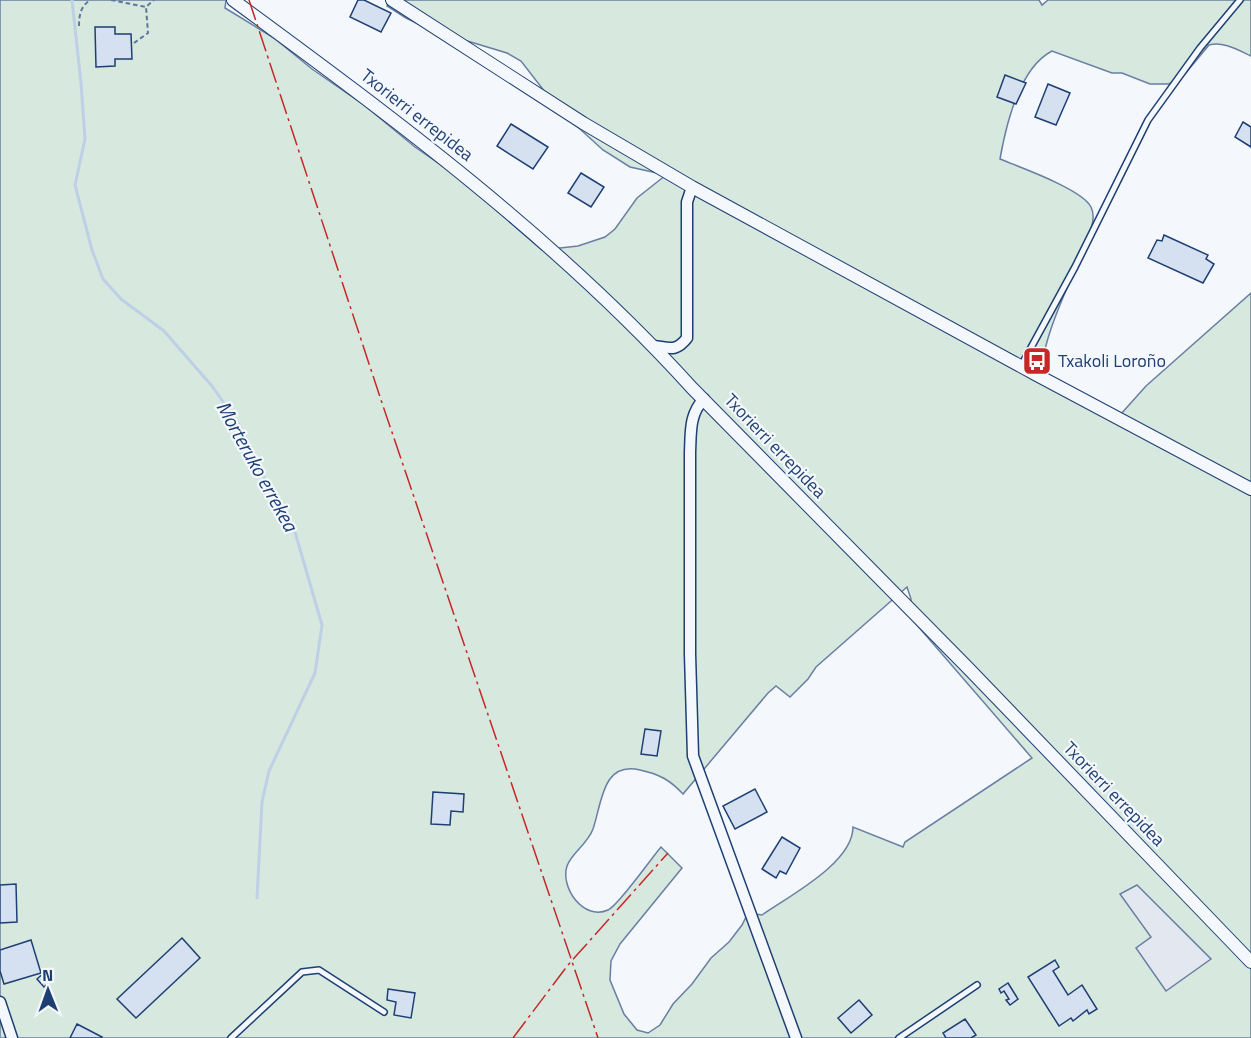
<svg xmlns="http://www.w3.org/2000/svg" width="1251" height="1038" viewBox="0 0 1251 1038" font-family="'Titillium Web',sans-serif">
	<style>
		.green { fill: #d7e8df; stroke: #687fa3; stroke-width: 1.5; fill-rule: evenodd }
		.parking { fill: #e3e8f0; stroke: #687fa3; stroke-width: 1.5 }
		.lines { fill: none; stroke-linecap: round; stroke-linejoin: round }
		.stream { stroke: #bed0e5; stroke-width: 3 }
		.building { fill: #d5e0f0; stroke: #1d3f73; stroke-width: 1.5 }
		.service-casing { stroke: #1d3f73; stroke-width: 8 }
		.minor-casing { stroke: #1d3f73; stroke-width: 13 }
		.tertiary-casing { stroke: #1d3f73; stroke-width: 14 }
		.path { stroke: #5e769c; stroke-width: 2; stroke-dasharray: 4.5 3; stroke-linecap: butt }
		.service { stroke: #f4f7fb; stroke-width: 5 }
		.minor { stroke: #f4f7fb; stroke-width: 10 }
		.tertiary { stroke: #f4f7fb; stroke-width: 12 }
		.power { stroke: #c62828; stroke-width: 1.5; stroke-dasharray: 21 4.5 3 4.5; stroke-linecap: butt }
		.labels { text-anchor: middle; stroke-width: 4.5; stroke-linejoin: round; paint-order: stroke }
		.street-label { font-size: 18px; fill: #1d3f73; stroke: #f4f7fb }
		.poi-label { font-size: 18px; fill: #1d3f73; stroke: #f4f7fb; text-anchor: start }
		.water-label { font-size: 20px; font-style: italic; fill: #1d3f73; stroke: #f4f7fb }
	</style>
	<rect width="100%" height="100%" fill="#f4f7fb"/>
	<path class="green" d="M0,0H226L225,8L274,38L312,69L364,105L415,147L471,186L497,211L542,250L578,246L605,237L615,229L637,198L666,175L630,167L603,150L559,110L521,61L507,53L431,30L406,18L387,6L389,0H1039L1042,5L1048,0H1251V56C1238,50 1223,41 1209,45L1185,74L1169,84H1150L1122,73H1112L1052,51C1019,68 1006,125 1000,159C1019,167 1082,189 1091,207C1096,217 1091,229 1088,239C1076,270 1038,344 1043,374L1120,415L1146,386L1251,293V1038H0ZM907,587L911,599L910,617L1032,758L905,842L903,847L853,827C853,863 789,896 762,915L748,913L742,925L729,942L711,958L692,984L673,1004L660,1025L648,1033L637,1030L624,1014L610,980L611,961L620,944L682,868L661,847C650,860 618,906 608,910C583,921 560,887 567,866C572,852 587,845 593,829C602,803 602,761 640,770C659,774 670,780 683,794L768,693L776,686L790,697L808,679L816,667Z"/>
	<path class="parking" d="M1137,885L1211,959L1166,991L1136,948L1151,937L1120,894Z"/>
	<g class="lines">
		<path class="stream" d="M72,0L81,83L85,139L75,185L92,250L103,279L121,299L164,331L212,386L238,423L248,442L252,456L295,532L322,625L315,673L269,771L262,802L257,898"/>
	</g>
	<path class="building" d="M358,0H364L391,13L381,32L350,17Z
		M95,27H115V34H131L132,59H115V66L96,67Z
		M1005,75L1026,83L1016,104L997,97Z
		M1048,84L1070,93L1056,125L1035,117Z
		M1243,122L1251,127V147L1235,137Z
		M511,124L548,147L533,169L497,146Z
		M581,173L604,187L591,207L568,193Z
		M1164,235L1208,255L1206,259L1214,264L1203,283L1148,258L1157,240L1162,241Z
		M645,729L661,731L657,756L641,754Z
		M755,789L767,812L735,829L723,806Z
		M433,792L464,794L463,812L451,811L450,825L431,824Z
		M782,837L800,848L786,874L780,871L776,878L762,869Z
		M16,884L17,922L0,923V885Z
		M182,938L200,958L136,1018L117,999Z
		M31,940L41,973L4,984L0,971V950Z
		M1055,960L1059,967L1053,971L1068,995L1082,985L1097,1009L1089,1014L1087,1010L1073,1021L1071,1018L1059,1026L1028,977Z
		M45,972L52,980L44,987L37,979Z
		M1008,983L1018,999L1010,1005L1006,1000L1009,999L1004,991L1001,993L999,989Z
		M388,989L415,993L411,1018L394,1015L396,1002L387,1000Z
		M859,1000L872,1015L851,1033L838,1018Z
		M965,1019L976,1035L971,1038H946L943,1033Z
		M77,1024L102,1037L101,1038H70Z"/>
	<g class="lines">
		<g class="service-casing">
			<path id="service" d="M1021,366L1075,267L1148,120L1200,48L1240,0
				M231,1038L302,972L319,970L384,1012
				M899,1038L977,985"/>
		</g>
		<g class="minor-casing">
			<path id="minor" d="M654,346C670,348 676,352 687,338V202L692,187
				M704,399C689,414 691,433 690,452V654L693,756L796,1038
				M0,1002L12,1038"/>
		</g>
		<g class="tertiary-casing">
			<path id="tertiary" d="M233,0C395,119 557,239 692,388L968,668L1251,962
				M392,0L583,123L692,187L1035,374L1251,489"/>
		</g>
		<path class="path" d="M111,0L146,7L154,0
			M79,26C79,15 81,5 91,0
			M134,43L148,33L146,7"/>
		<use href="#service" class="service"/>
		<use href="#minor" class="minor"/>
		<use href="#tertiary" class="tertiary"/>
		<path class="power" d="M249,0L381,400L598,1038
			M513,1038L568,965L668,853"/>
	</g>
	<defs>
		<g id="bus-square" transform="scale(1.5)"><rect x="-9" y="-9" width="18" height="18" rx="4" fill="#c62828" stroke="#f4f7fb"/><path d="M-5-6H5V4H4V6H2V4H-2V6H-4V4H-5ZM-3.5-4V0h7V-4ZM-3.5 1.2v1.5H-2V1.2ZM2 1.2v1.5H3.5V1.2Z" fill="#fff"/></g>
	</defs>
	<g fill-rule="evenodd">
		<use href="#bus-square" x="1037" y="361"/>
	</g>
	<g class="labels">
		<g class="street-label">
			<text transform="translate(417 115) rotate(38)" y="6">Txorierri errepidea</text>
			<text transform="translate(775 446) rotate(46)" y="6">Txorierri errepidea</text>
			<text transform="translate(1114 794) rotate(46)" y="6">Txorierri errepidea</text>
		</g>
		<g class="poi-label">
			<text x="1058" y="367">Txakoli Loroño</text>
		</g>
		<g class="water-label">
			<text transform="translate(257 466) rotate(61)" y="7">Morteruko errekea</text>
		</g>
	</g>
	<g transform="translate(48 990) rotate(359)" stroke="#f4f7fb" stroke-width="4.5" paint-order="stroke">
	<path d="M0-4.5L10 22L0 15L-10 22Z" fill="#1d3f73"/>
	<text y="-9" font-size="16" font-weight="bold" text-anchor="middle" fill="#1d3f73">N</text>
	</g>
</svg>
